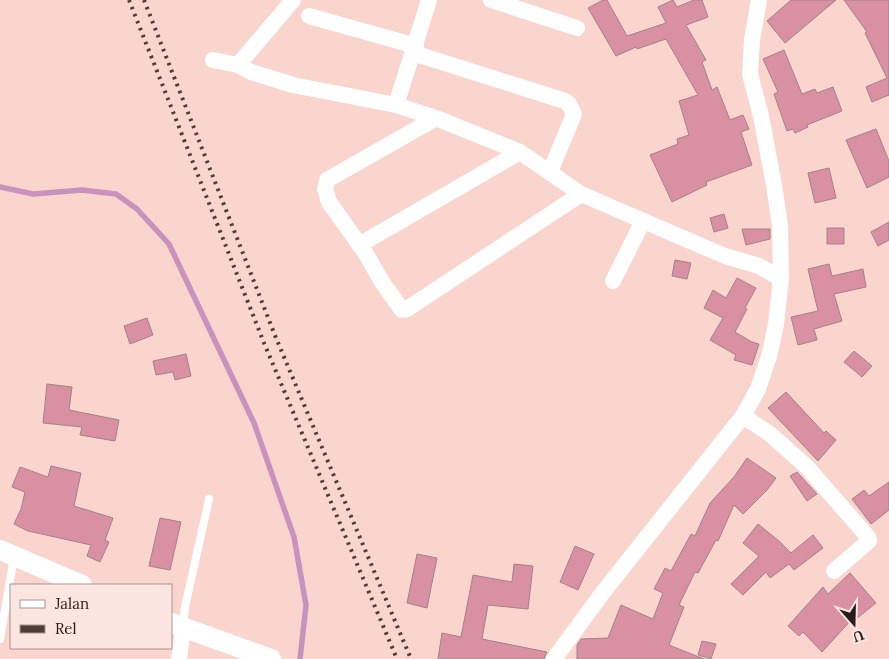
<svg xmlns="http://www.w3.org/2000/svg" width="889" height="659" viewBox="0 0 889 659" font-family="Lora,serif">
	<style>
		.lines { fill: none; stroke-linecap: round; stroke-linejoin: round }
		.stream { stroke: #c992be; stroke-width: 5.5 }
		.building { fill: #d890a2; stroke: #a48189 }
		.service { stroke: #fff; stroke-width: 8 }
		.minor { stroke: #fff; stroke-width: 16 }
		.tertiary { stroke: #fff; stroke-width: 20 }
		.rail { stroke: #4d3c38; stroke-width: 4; stroke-dasharray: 2.5 5; stroke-linecap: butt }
	</style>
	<rect width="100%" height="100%" fill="#fad5cd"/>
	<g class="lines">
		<path class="stream" d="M0,187L33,194L82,190L116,194L137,209L169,244L254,423L294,537L306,605L300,659"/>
	</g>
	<path class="building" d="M603,0H607L627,36L666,23L658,7L673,0L677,7L694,0H702L708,17L686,25L706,60L702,62L712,90L717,87L730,120L743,115L749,129L741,132L752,165L706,182L707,185L672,202L650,155L678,144L677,139L689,135L679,101L698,95L666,39L637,49L636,47L616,56L588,8Z
		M791,0H836L785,43L767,21Z
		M844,0H889V95L872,102L866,87L887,78L865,33L867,32Z
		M784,50L802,94L815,89L817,93L833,87L842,111L807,125L808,127L795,133L793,129L787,131L774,94L778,92L763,59Z
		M876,129L889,161V177L867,188L846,140Z
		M829,168L836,198L815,203L808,173Z
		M724,214L728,228L714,232L710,218Z
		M889,222V240L878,246L871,232Z
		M827,228H844V244H827Z
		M742,229H770V239L746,245Z
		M675,260L691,263L687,279L672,276Z
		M829,264L832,276L863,269L866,287L834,294L842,321L814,329L817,340L798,345L791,317L818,311L808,269Z
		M737,278L756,288L745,308L747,309L735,332L752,342L759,344L752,365L734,360L736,355L710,340L723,318L704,308L713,290L726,298Z
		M147,318L153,335L130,344L124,326Z
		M854,351L872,366L862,377L844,362Z
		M186,354L191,376L175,380L173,372L156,375L153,361Z
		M47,384L72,387L69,410L119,420L115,441L80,435L82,427L43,423Z
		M786,392L824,433L826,431L836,440L818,461L768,408Z
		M747,458L776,478L767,490L743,514L734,505L718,541L716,540L698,573L695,572L679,605L684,607L669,645L704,659H577V645L581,639L608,638L621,605L653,619L663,593L654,589L665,568L671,571L691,534L695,536L710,503L734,477Z
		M51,466L81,473L74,506L113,518L105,540L109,542L100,562L87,556L91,545L28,531L14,524L21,509L25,492L12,487L20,467L48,477Z
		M797,472L817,494L807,501L790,476Z
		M889,482V510L871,524L852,499L864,490L869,496Z
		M160,518L181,522L170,570L149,566Z
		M758,524L779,541L791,553L813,535L823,548L794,570L789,564L770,578L766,572L743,595L731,584L759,556L743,543Z
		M575,546L594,554L578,590L560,582Z
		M417,554L437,558L427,608L407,603Z
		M514,564L533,566L528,609L488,605L482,639L547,652L544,659H438L442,633L461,637L473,575L512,582Z
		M850,573L876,603L856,619L854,617L822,652L803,632L799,636L788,626L823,587L828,594Z
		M702,641L716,644L711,659L698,655Z"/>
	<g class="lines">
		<path class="service" d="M183,626L185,607L209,499
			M0,639L14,557"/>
		<path class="minor" d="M293,0L238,65L251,72L293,85L396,105L436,118L520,152L581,194L725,256L759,266L781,279
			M491,0L577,28
			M309,16L416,46
			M413,53L565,101L569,104L574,114L550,172
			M213,60L238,65
			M396,105L429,0
			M436,118L327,180L325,189L329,202L366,254L382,282L402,310L407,309L581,194
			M359,245L520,152
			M613,281L643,221
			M743,416L770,434L807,467L868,537L869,541L834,571
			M179,659L183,628
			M554,659L604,591L743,416L758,389L770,353L776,324L781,279L780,225L774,185L761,116L750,74L752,40L759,0"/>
		<path class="tertiary" d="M0,550L82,585
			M171,623L271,659"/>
		<path class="rail" d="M129,0L264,343L397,659
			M144,0L276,338L411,659"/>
	</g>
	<rect x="10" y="584" width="162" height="65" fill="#fde6e1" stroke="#a89591"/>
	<rect x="20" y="600" width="25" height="8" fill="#ffffff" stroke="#a89591"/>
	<text x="55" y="609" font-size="15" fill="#281b18">Jalan</text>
	<rect x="20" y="625" width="25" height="8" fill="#4d3c38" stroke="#a89591"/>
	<text x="55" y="634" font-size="15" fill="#281b18">Rel</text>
	<g transform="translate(854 624) rotate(160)" stroke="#fde6e1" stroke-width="4" paint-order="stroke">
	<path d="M0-4L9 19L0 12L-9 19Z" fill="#281b18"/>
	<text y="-8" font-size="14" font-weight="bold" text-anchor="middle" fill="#281b18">U</text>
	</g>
</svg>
